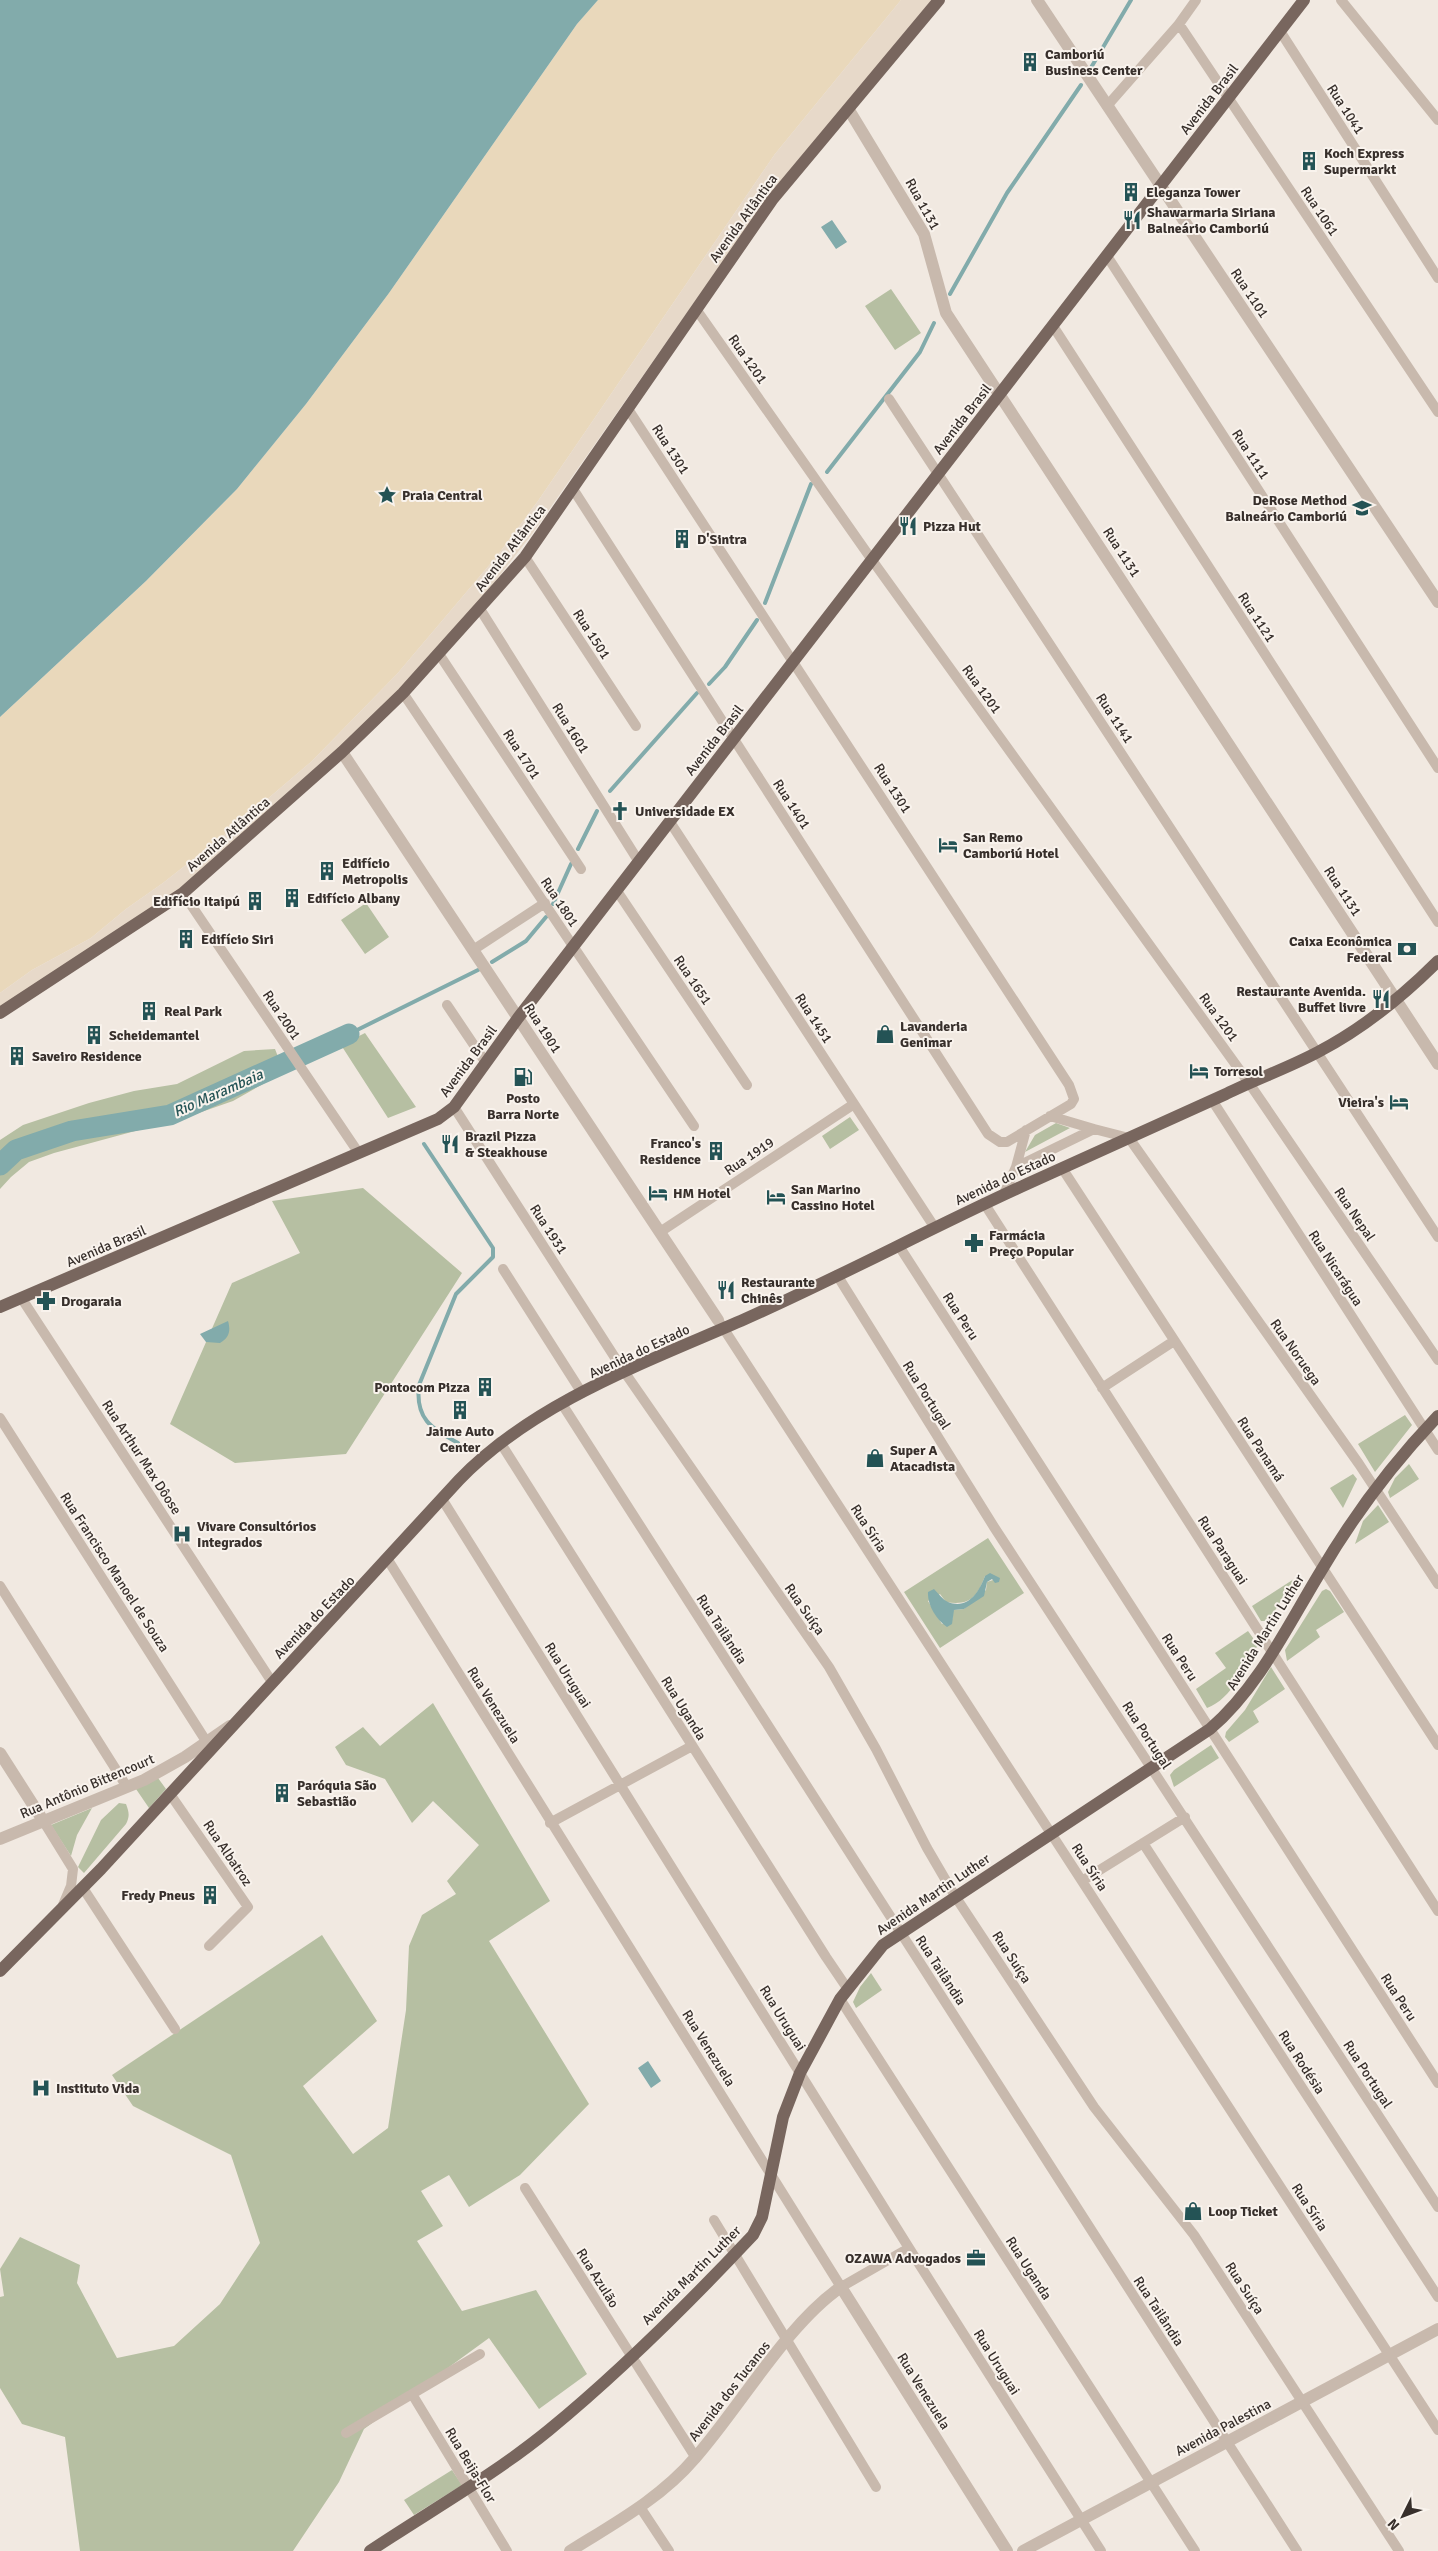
<svg xmlns="http://www.w3.org/2000/svg" width="1438" height="2551" viewBox="0 0 1438 2551" font-family="Signika,sans-serif">
	<style>
		.green { fill: #b6bfa2; fill-rule: evenodd }
		.sand { fill: #e9d8bb }
		.plaza { fill: #e7d9c9 }
		.water { fill: #82abab }
		.lines { fill: none; stroke-linecap: round; stroke-linejoin: round }
		.stream { stroke: #82abab; stroke-width: 4 }
		.river { stroke: #82abab; stroke-width: 21 }
		.minor { stroke: #c8b9ad; stroke-width: 10 }
		.tertiary { stroke: #c8b9ad; stroke-width: 12 }
		.primary { stroke: #78665e; stroke-width: 12 }
		.labels { text-anchor: middle; stroke-width: 4; stroke-linejoin: round; paint-order: stroke }
		.poi-label { font-size: 14px; font-weight: bold; fill: #372f2b; stroke: #f9f3ed; text-anchor: start }
		.street-label { font-size: 14px; fill: #372f2b; stroke: #f9f3ed }
		.water-label { font-size: 15px; font-style: italic; fill: #245355; stroke: #f9f3ed }
	</style>
	<rect width="100%" height="100%" fill="#f1e9e1"/>
	<path class="green" d="M891,289L921,333L895,350L865,306Z
		M366,903L389,937L365,954L341,920Z
		M365,1033L416,1107L388,1118L341,1045Z
		M275,1049L284,1072L233,1101L187,1117L54,1153L29,1162L11,1177L0,1189V1140L23,1125L89,1103L134,1091L177,1084L244,1051Z
		M850,1117L859,1130L830,1149L822,1136Z
		M1056,1123L1070,1128L1025,1152L1035,1135Z
		M363,1188L462,1273L346,1454L235,1463L170,1424L232,1283L300,1253L272,1201Z
		M1405,1415L1412,1425L1375,1472L1358,1444Z
		M1409,1464L1419,1479L1390,1498L1388,1492L1395,1478Z
		M1353,1474L1357,1479L1343,1508L1330,1488Z
		M1378,1505L1389,1522L1355,1544L1363,1521Z
		M988,1538L1024,1593L940,1648L904,1592ZM985,1576L999,1578L987,1582L986,1590L964,1609L954,1610L951,1613L953,1618L942,1624L928,1601L940,1594L946,1602C970,1606 977,1597 985,1576Z
		M1294,1579L1271,1617L1266,1621H1261L1252,1606Z
		M1326,1589L1330,1591L1344,1612L1316,1630L1320,1637L1287,1661L1285,1650L1322,1591Z
		M1248,1631L1258,1645C1245,1666 1232,1699 1207,1708L1196,1689L1226,1668L1215,1653Z
		M1271,1667L1285,1689L1253,1711L1259,1722L1229,1742L1225,1737L1226,1732L1245,1710Z
		M433,1703L550,1901L489,1941L589,2104L520,2175L469,2207L449,2175L421,2191L443,2226L417,2241L462,2311L536,2290L587,2374L539,2409L489,2338L364,2429L339,2482L293,2551H80L65,2437L22,2424L0,2388V2297L4,2296L0,2269L20,2237L80,2265L77,2283L117,2358L174,2346L220,2304L260,2243L231,2155L133,2106L112,2075L322,1935L377,2021L303,2086L353,2154L388,2128L406,2010L409,1946L422,1915L456,1894L447,1881L479,1845L433,1801L412,1823L385,1779L346,1765L335,1747L363,1727L380,1746Z
		M1211,1745L1219,1758L1174,1787L1170,1775L1174,1770Z
		M158,1778L166,1789L149,1808L136,1789Z
		M119,1803L126,1804C129,1812 130,1816 126,1824L84,1873L78,1867L101,1820Z
		M92,1808L77,1835L71,1856L51,1825Z
		M871,1973L882,1990L856,2008L853,2002L860,1987Z
		M452,2470L462,2485L414,2515L404,2500Z"/>
	<path class="sand" d="M598,0H901L775,154L538,501L497,556L397,674L312,761L243,820L163,883L126,909L91,938L32,970L0,993V717L146,581L237,489L306,404L389,293L577,24Z"/>
	<path class="plaza" d="M901,0H934L768,197L532,534L473,610L401,691L181,890L0,1007V993L32,970L91,938L126,909L163,883L243,820L312,761L397,674L497,556L538,501L775,154Z"/>
	<path class="water" d="M0,0H598L577,24L389,293L306,404L237,489L146,581L0,717Z
		M832,220L847,242L836,249L821,227Z
		M228,1321C231,1331 229,1338 220,1343L206,1342L200,1334Z
		M990,1573L1000,1578L999,1582L995,1583L992,1579L987,1582L984,1596L964,1609L954,1610L952,1624L947,1627C936,1620 927,1604 928,1592L934,1589C938,1593 943,1600 948,1602C968,1610 979,1592 985,1576Z
		M648,2061L661,2081L651,2088L638,2068Z"/>
	<g class="lines">
		<path class="stream" d="M1089,71L1131,0
			M950,294L1007,193L1081,85
			M827,472L920,352L934,323
			M765,603L811,484
			M709,684L725,667L757,620
			M610,791L697,693
			M578,849L597,811
			M553,904L571,864
			M492,962L526,941L546,917
			M349,1034L478,970
			M424,1144L493,1248V1257L456,1294L419,1385C415,1419 431,1428 458,1443"/>
		<path class="river" d="M0,1165L16,1150L72,1131L170,1115L349,1034"/>
		<path class="minor" d="M1341,0L1438,120
			M1179,24L1438,412
			M1280,31L1438,278
			M1107,106L1179,24L1196,0
			M1107,256L1438,768
			M696,309L872,560L1249,1083L1438,1360
			M1053,326L1438,922
			M889,399L1438,1237
			M573,489L988,1134L1000,1142H1007L1071,1104L1074,1099L1069,1085L628,409
			M525,557L636,726
			M480,609L639,862
			M439,654L581,869
			M403,693L694,1126
			M670,822L935,1228
			M617,891L747,1085
			M183,893L358,1152
			M473,950L545,903
			M447,1005L486,1063
			M1212,1100L1438,1450
			M454,1107L621,1367L829,1667L876,1749L927,1848L955,1896L1094,2107L1194,2235L1399,2551
			M1050,1116L1094,1129
			M1016,1167L1026,1130
			M1062,1168L1438,1745
			M1004,1194L1016,1167L1094,1129L1129,1138L1359,1464L1438,1584
			M984,1203L1438,1911
			M660,1232L854,1104
			M899,1246L1438,2083
			M503,1269L582,1393
			M837,1275L994,1527L1438,2207
			M22,1299L272,1682
			M720,1323L1438,2430
			M1102,1388L1174,1341
			M562,1404L1297,2551
			M0,1418L206,1741
			M500,1442L826,1957L847,1988
			M442,1499L909,2248L1101,2551
			M388,1560L841,2287L909,2248
			M0,1586L127,1787
			M170,1794L248,1907L209,1946
			M44,1822L73,1869L71,1886L63,1905
			M550,1823L692,1746
			M1143,1843L1438,2297
			M1082,1881L1185,1817
			M83,1888L175,2029
			M840,1999L1195,2551
			M525,2188L696,2458
			M714,2220L876,2487
			M412,2394L507,2551
			M346,2433L480,2354
			M640,2507L669,2551"/>
		<path class="tertiary" d="M1037,0L1438,602
			M849,110L924,234L946,313L1438,1064
			M342,752L718,1320
			M0,1753L44,1822
			M0,1839L144,1780L185,1757L230,1726
			M570,2551C615,2523 661,2498 695,2458C740,2407 787,2324 841,2287L1007,2551
			M1023,2551L1438,2329"/>
		<path class="primary" d="M0,1013L183,893L342,752L403,693L525,557L772,200L939,0
			M0,1307L438,1119L454,1107L518,1018L1304,0
			M0,1971L101,1869L459,1480C534,1402 647,1362 745,1319C840,1277 932,1227 1027,1184C1094,1154 1160,1124 1226,1094C1256,1079 1288,1068 1318,1052C1362,1029 1403,996 1438,961
			M370,2551C430,2511 494,2475 549,2430C621,2371 690,2302 753,2235L762,2217L783,2117L800,2073L840,1999L883,1945L1210,1729C1259,1687 1288,1625 1321,1571C1354,1515 1393,1463 1438,1416"/>
	</g>
	<defs>
		<g id="building-bare" transform="scale(1.5)"><path d="M-4-6H4V6H1V3H-1V6H-4ZM-2.5-4.3h1.7v1.8h-1.7ZM.8-4.3h1.7v1.8H.8ZM-2.5-1h1.7V.8h-1.7ZM.8-1h1.7V.8H.8Z" fill="#245355" stroke="#f9f3ed" stroke-width="2.5" paint-order="stroke"/></g>
		<g id="restaurant-bare" transform="scale(1.5)"><path d="M-5-6h1v4h1v-4h1v4h1v-4h1v5L-1.5 .5V6h-2V.5L-5-1ZM5-6V6H3V1.5H1.5Q1.5-4 5-6Z" fill="#245355" stroke="#f9f3ed" stroke-width="2.5" paint-order="stroke"/></g>
		<g id="sight-bare" transform="scale(1.5)"><path d="M0-6L1.8-2.2L6-1.7L2.9 1.2L3.7 5.4L0 3.3L-3.7 5.4L-2.9 1.2L-6-1.7L-1.8-2.2Z" fill="#245355" stroke="#f9f3ed" stroke-width="2.5" paint-order="stroke"/></g>
		<g id="university-bare" transform="scale(1.5)"><path d="M0-5L7-2L0 1L-7-2ZM-4 1L0 2.5L4 1V4Q0 6-4 4Z" fill="#245355" stroke="#f9f3ed" stroke-width="2.5" paint-order="stroke"/></g>
		<g id="church-bare" transform="scale(1.5)"><path d="M-1.2-6h2.4v3.5h3.3v2.4h-3.3V6h-2.4V-.1h-3.3v-2.4h3.3Z" fill="#245355" stroke="#f9f3ed" stroke-width="2.5" paint-order="stroke"/></g>
		<g id="hotel-bare" transform="scale(1.5)"><path d="M-6-4.5h1.5V1H6V5H4.5V3h-9V5H-6ZM-4 0a1.8 1.8 0 1 1 3.6 0ZM.5 0V-2.5h3Q6-2.5 6 0Z" fill="#245355" stroke="#f9f3ed" stroke-width="2.5" paint-order="stroke"/></g>
		<g id="bank-bare" transform="scale(1.5)"><path d="M-6-4H6V4H-6ZM0-2.3a2.3 2.3 0 1 0 0 4.6a2.3 2.3 0 1 0 0-4.6Z" fill="#245355" stroke="#f9f3ed" stroke-width="2.5" paint-order="stroke"/></g>
		<g id="shop-bare" transform="scale(1.5)"><path d="M-5-2.5h2.3a2.7 3.5 0 0 1 5.4 0H5L5.5 6h-11ZM-1.5-2.5h3a1.5 2.3 0 0 0-3 0Z" fill="#245355" stroke="#f9f3ed" stroke-width="2.5" paint-order="stroke"/></g>
		<g id="fuel-bare" transform="scale(1.5)"><path d="M-5.5-6h7V0h2V4h1.3V-2.5L3-4.5l.8-.8L6-3V5H2.5V1h-1V6h-7ZM-4.2-4.7v3.2H.2V-4.7Z" fill="#245355" stroke="#f9f3ed" stroke-width="2.5" paint-order="stroke"/></g>
		<g id="pharmacy-bare" transform="scale(1.5)"><path d="M-2-6h4v4h4v4h-4v4h-4v-4h-4v-4h4Z" fill="#245355" stroke="#f9f3ed" stroke-width="2.5" paint-order="stroke"/></g>
		<g id="hospital-bare" transform="scale(1.5)"><path d="M-5-5h3v3.5h4V-5h3V5h-3V1.5h-4V5h-3Z" fill="#245355" stroke="#f9f3ed" stroke-width="2.5" paint-order="stroke"/></g>
		<g id="office-bare" transform="scale(1.5)"><path d="M-6-3h4V-5.5h4V-3h4V5H-6ZM-1-4.5V-3h2v-1.5ZM-6 0V1H6V0Z" fill="#245355" stroke="#f9f3ed" stroke-width="2.5" paint-order="stroke"/></g>
	</defs>
	<g fill-rule="evenodd">
		<use href="#building-bare" x="1030" y="62"/>
		<use href="#building-bare" x="1309" y="161"/>
		<use href="#building-bare" x="1131" y="192"/>
		<use href="#restaurant-bare" x="1132" y="220"/>
		<use href="#sight-bare" x="387" y="495"/>
		<use href="#university-bare" x="1362" y="508"/>
		<use href="#restaurant-bare" x="908" y="526"/>
		<use href="#building-bare" x="682" y="539"/>
		<use href="#church-bare" x="620" y="811"/>
		<use href="#hotel-bare" x="948" y="845"/>
		<use href="#building-bare" x="327" y="871"/>
		<use href="#building-bare" x="292" y="898"/>
		<use href="#building-bare" x="255" y="901"/>
		<use href="#building-bare" x="186" y="939"/>
		<use href="#bank-bare" x="1407" y="949"/>
		<use href="#restaurant-bare" x="1381" y="999"/>
		<use href="#building-bare" x="149" y="1011"/>
		<use href="#shop-bare" x="885" y="1034"/>
		<use href="#building-bare" x="94" y="1035"/>
		<use href="#building-bare" x="17" y="1056"/>
		<use href="#hotel-bare" x="1199" y="1071"/>
		<use href="#fuel-bare" x="523" y="1077"/>
		<use href="#hotel-bare" x="1399" y="1102"/>
		<use href="#restaurant-bare" x="450" y="1144"/>
		<use href="#building-bare" x="716" y="1151"/>
		<use href="#hotel-bare" x="658" y="1193"/>
		<use href="#hotel-bare" x="776" y="1197"/>
		<use href="#pharmacy-bare" x="974" y="1243"/>
		<use href="#restaurant-bare" x="726" y="1290"/>
		<use href="#pharmacy-bare" x="46" y="1301"/>
		<use href="#building-bare" x="485" y="1387"/>
		<use href="#building-bare" x="460" y="1410"/>
		<use href="#shop-bare" x="875" y="1458"/>
		<use href="#hospital-bare" x="182" y="1534"/>
		<use href="#building-bare" x="282" y="1793"/>
		<use href="#building-bare" x="210" y="1895"/>
		<use href="#hospital-bare" x="41" y="2088"/>
		<use href="#shop-bare" x="1193" y="2211"/>
		<use href="#office-bare" x="976" y="2258"/>
	</g>
	<g class="labels">
		<g class="poi-label">
			<text x="1045" y="59">Camboriú<tspan x="1045" dy="16">Business Center</tspan></text>
			<text x="1324" y="158">Koch Express<tspan x="1324" dy="16">Supermarkt</tspan></text>
			<text x="1146" y="197">Eleganza Tower</text>
			<text x="1147" y="217">Shawarmaria Siriana<tspan x="1147" dy="16">Balneário Camboriú</tspan></text>
			<text x="402" y="500">Praia Central</text>
			<text x="1347" y="505" text-anchor="end">DeRose Method<tspan x="1347" dy="16">Balneário Camboriú</tspan></text>
			<text x="923" y="531">Pizza Hut</text>
			<text x="697" y="544">D'Sintra</text>
			<text x="635" y="816">Universidade EX</text>
			<text x="963" y="842">San Remo<tspan x="963" dy="16">Camboriú Hotel</tspan></text>
			<text x="342" y="868">Edifício<tspan x="342" dy="16">Metropolis</tspan></text>
			<text x="307" y="903">Edifício Albany</text>
			<text x="240" y="906" text-anchor="end">Edifício Itaipú</text>
			<text x="201" y="944">Edifício Siri</text>
			<text x="1392" y="946" text-anchor="end">Caixa Econômica<tspan x="1392" dy="16">Federal</tspan></text>
			<text x="1366" y="996" text-anchor="end">Restaurante Avenida.<tspan x="1366" dy="16">Buffet livre</tspan></text>
			<text x="164" y="1016">Real Park</text>
			<text x="900" y="1031">Lavanderia<tspan x="900" dy="16">Genimar</tspan></text>
			<text x="109" y="1040">Scheidemantel</text>
			<text x="32" y="1061">Saveiro Residence</text>
			<text x="1214" y="1076">Torresol</text>
			<text x="523" y="1103" text-anchor="middle">Posto<tspan x="523" dy="16">Barra Norte</tspan></text>
			<text x="1384" y="1107" text-anchor="end">Vieira's</text>
			<text x="465" y="1141">Brazil Pizza<tspan x="465" dy="16">&amp; Steakhouse</tspan></text>
			<text x="701" y="1148" text-anchor="end">Franco's<tspan x="701" dy="16">Residence</tspan></text>
			<text x="791" y="1194">San Marino<tspan x="791" dy="16">Cassino Hotel</tspan></text>
			<text x="673" y="1198">HM Hotel</text>
			<text x="989" y="1240">Farmácia<tspan x="989" dy="16">Preço Popular</tspan></text>
			<text x="741" y="1287">Restaurante<tspan x="741" dy="16">Chinês</tspan></text>
			<text x="61" y="1306">Drogaraia</text>
			<text x="470" y="1392" text-anchor="end">Pontocom Pizza</text>
			<text x="460" y="1436" text-anchor="middle">Jaime Auto<tspan x="460" dy="16">Center</tspan></text>
			<text x="890" y="1455">Super A<tspan x="890" dy="16">Atacadista</tspan></text>
			<text x="197" y="1531">Vivare Consultórios<tspan x="197" dy="16">Integrados</tspan></text>
			<text x="297" y="1790">Paróquia São<tspan x="297" dy="16">Sebastião</tspan></text>
			<text x="195" y="1900" text-anchor="end">Fredy Pneus</text>
			<text x="56" y="2093">Instituto Vida</text>
			<text x="1208" y="2216">Loop Ticket</text>
			<text x="961" y="2263" text-anchor="end">OZAWA Advogados</text>
		</g>
		<g class="street-label">
			<text transform="translate(1209 99) rotate(-52)" y="5">Avenida Brasil</text>
			<text transform="translate(1346 109) rotate(57)" y="5">Rua 1041</text>
			<text transform="translate(923 204) rotate(61)" y="5">Rua 1131</text>
			<text transform="translate(1320 211) rotate(56)" y="5">Rua 1061</text>
			<text transform="translate(743 218) rotate(-54)" y="5">Avenida Atlântica</text>
			<text transform="translate(1250 293) rotate(56)" y="5">Rua 1101</text>
			<text transform="translate(748 359) rotate(55)" y="5">Rua 1201</text>
			<text transform="translate(962 419) rotate(-52)" y="5">Avenida Brasil</text>
			<text transform="translate(671 449) rotate(57)" y="5">Rua 1301</text>
			<text transform="translate(1251 454) rotate(57)" y="5">Rua 1111</text>
			<text transform="translate(510 548) rotate(-52)" y="5">Avenida Atlântica</text>
			<text transform="translate(1122 552) rotate(57)" y="5">Rua 1131</text>
			<text transform="translate(1257 617) rotate(57)" y="5">Rua 1121</text>
			<text transform="translate(592 634) rotate(57)" y="5">Rua 1501</text>
			<text transform="translate(982 689) rotate(54)" y="5">Rua 1201</text>
			<text transform="translate(1115 718) rotate(57)" y="5">Rua 1141</text>
			<text transform="translate(571 728) rotate(58)" y="5">Rua 1601</text>
			<text transform="translate(714 740) rotate(-52)" y="5">Avenida Brasil</text>
			<text transform="translate(522 754) rotate(57)" y="5">Rua 1701</text>
			<text transform="translate(893 788) rotate(57)" y="5">Rua 1301</text>
			<text transform="translate(792 804) rotate(57)" y="5">Rua 1401</text>
			<text transform="translate(228 834) rotate(-41)" y="5">Avenida Atlântica</text>
			<text transform="translate(1343 891) rotate(57)" y="5">Rua 1131</text>
			<text transform="translate(560 902) rotate(56)" y="5">Rua 1801</text>
			<text transform="translate(693 980) rotate(56)" y="5">Rua 1651</text>
			<text transform="translate(282 1015) rotate(56)" y="5">Rua 2001</text>
			<text transform="translate(1219 1017) rotate(54)" y="5">Rua 1201</text>
			<text transform="translate(814 1018) rotate(57)" y="5">Rua 1451</text>
			<text transform="translate(543 1028) rotate(57)" y="5">Rua 1901</text>
			<text transform="translate(468 1061) rotate(-53)" y="5">Avenida Brasil</text>
			<text transform="translate(749 1156) rotate(-34)" y="5">Rua 1919</text>
			<text transform="translate(1005 1178) rotate(-25)" y="5">Avenida do Estado</text>
			<text transform="translate(1355 1214) rotate(56)" y="5">Rua Nepal</text>
			<text transform="translate(549 1229) rotate(57)" y="5">Rua 1931</text>
			<text transform="translate(106 1246) rotate(-23)" y="5">Avenida Brasil</text>
			<text transform="translate(1336 1268) rotate(57)" y="5">Rua Nicarágua</text>
			<text transform="translate(961 1316) rotate(57)" y="5">Rua Peru</text>
			<text transform="translate(639 1351) rotate(-25)" y="5">Avenida do Estado</text>
			<text transform="translate(1296 1352) rotate(55)" y="5">Rua Noruega</text>
			<text transform="translate(927 1395) rotate(58)" y="5">Rua Portugal</text>
			<text transform="translate(1261 1449) rotate(57)" y="5">Rua Panamá</text>
			<text transform="translate(142 1457) rotate(57)" y="5">Rua Arthur Max Dôose</text>
			<text transform="translate(869 1528) rotate(57)" y="5">Rua Síria</text>
			<text transform="translate(1223 1550) rotate(57)" y="5">Rua Paraguai</text>
			<text transform="translate(115 1572) rotate(57)" y="5">Rua Francisco Manoel de Souza</text>
			<text transform="translate(805 1609) rotate(55)" y="5">Rua Suíça</text>
			<text transform="translate(314 1617) rotate(-46)" y="5">Avenida do Estado</text>
			<text transform="translate(722 1629) rotate(57)" y="5">Rua Tailândia</text>
			<text transform="translate(1265 1632) rotate(-58)" y="5">Avenida Martin Luther</text>
			<text transform="translate(1180 1657) rotate(57)" y="5">Rua Peru</text>
			<text transform="translate(568 1675) rotate(58)" y="5">Rua Uruguai</text>
			<text transform="translate(494 1705) rotate(58)" y="5">Rua Venezuela</text>
			<text transform="translate(684 1708) rotate(58)" y="5">Rua Uganda</text>
			<text transform="translate(1147 1735) rotate(57)" y="5">Rua Portugal</text>
			<text transform="translate(87 1786) rotate(-23)" y="5">Rua Antônio Bittencourt</text>
			<text transform="translate(228 1853) rotate(56)" y="5">Rua Albatroz</text>
			<text transform="translate(1090 1867) rotate(57)" y="5">Rua Síria</text>
			<text transform="translate(933 1894) rotate(-34)" y="5">Avenida Martin Luther</text>
			<text transform="translate(1012 1957) rotate(57)" y="5">Rua Suíça</text>
			<text transform="translate(941 1970) rotate(57)" y="5">Rua Tailândia</text>
			<text transform="translate(1399 1997) rotate(57)" y="5">Rua Peru</text>
			<text transform="translate(783 2018) rotate(58)" y="5">Rua Uruguai</text>
			<text transform="translate(709 2048) rotate(58)" y="5">Rua Venezuela</text>
			<text transform="translate(1302 2062) rotate(57)" y="5">Rua Rodésia</text>
			<text transform="translate(1368 2074) rotate(57)" y="5">Rua Portugal</text>
			<text transform="translate(1310 2207) rotate(57)" y="5">Rua Síria</text>
			<text transform="translate(1029 2268) rotate(57)" y="5">Rua Uganda</text>
			<text transform="translate(691 2275) rotate(-45)" y="5">Avenida Martin Luther</text>
			<text transform="translate(598 2278) rotate(58)" y="5">Rua Azulão</text>
			<text transform="translate(1245 2288) rotate(57)" y="5">Rua Suíça</text>
			<text transform="translate(1159 2311) rotate(57)" y="5">Rua Tailândia</text>
			<text transform="translate(997 2362) rotate(58)" y="5">Rua Uruguai</text>
			<text transform="translate(729 2391) rotate(-52)" y="5">Avenida dos Tucanos</text>
			<text transform="translate(924 2391) rotate(58)" y="5">Rua Venezuela</text>
			<text transform="translate(1223 2427) rotate(-28)" y="5">Avenida Palestina</text>
			<text transform="translate(471 2465) rotate(59)" y="5">Rua Beija-Flor</text>
		</g>
		<g class="water-label">
			<text transform="translate(218 1093) rotate(-24)" y="5">Rio Marambaia</text>
		</g>
	</g>
	<g transform="translate(1403 2516) rotate(228)" stroke="#f9f3ed" stroke-width="4" paint-order="stroke">
	<path d="M0-4L9 19L0 12L-9 19Z" fill="#372f2b"/>
	<text y="-8" font-size="14" font-weight="bold" text-anchor="middle" fill="#372f2b">N</text>
	</g>
</svg>
